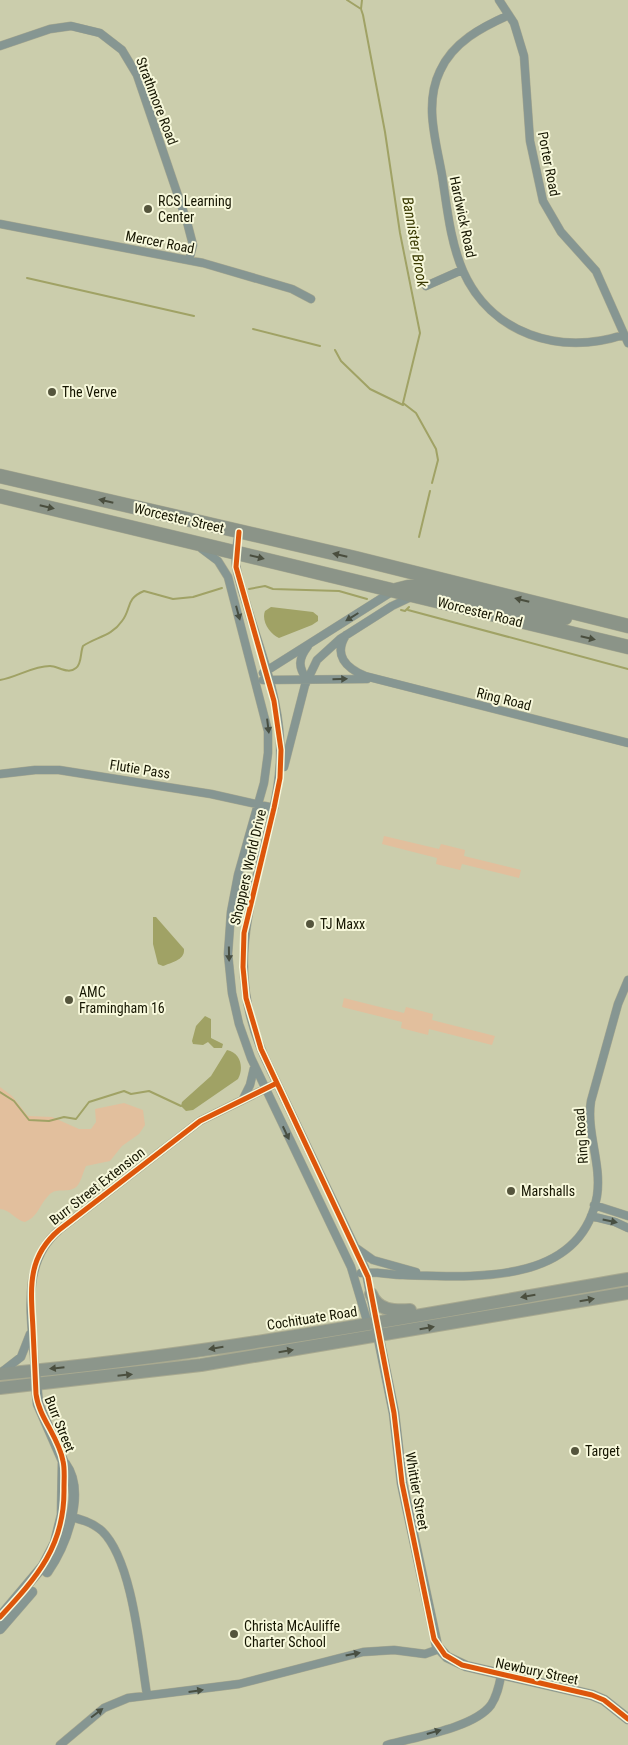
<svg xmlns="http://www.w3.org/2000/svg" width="628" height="1745" viewBox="0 0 628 1745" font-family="'Roboto Condensed',sans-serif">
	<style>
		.green { fill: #e2bf9d }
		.water { fill: #a0a265 }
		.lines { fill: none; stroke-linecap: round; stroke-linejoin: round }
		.stream { stroke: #a0a265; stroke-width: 2 }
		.minor-casing { stroke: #a8a990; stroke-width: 9 }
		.tertiary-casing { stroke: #a8a990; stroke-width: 11 }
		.primary-casing { stroke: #a8a990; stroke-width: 14 }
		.trunk-casing { stroke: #a8a990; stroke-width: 15 }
		.minor { stroke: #869692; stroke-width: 8 }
		.tertiary { stroke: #869692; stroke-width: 10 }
		.primary { stroke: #8c968b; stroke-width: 12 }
		.trunk { stroke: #8b9488; stroke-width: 14 }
		.cycleway-casing { stroke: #f7f8db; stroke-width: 8 }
		.cycleway { stroke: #dd560b; stroke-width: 5 }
		.oneway { fill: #4a4e3e }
		.oneway2 { fill: #484f42 }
		.oneway3 { fill: #4b4f3f }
		.poi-dot { fill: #55553d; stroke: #f7f8db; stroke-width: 2 }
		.labels { text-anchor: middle; stroke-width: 4; stroke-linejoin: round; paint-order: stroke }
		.street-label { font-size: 14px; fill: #151501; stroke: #f7f8db }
		.poi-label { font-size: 14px; fill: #151501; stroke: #f7f8db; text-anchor: start }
		.water-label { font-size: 15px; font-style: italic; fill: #393900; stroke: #f7f8db }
	</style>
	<rect width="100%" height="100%" fill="#cbcdac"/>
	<path class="green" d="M384,836L439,849L441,844L465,850L464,856L521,870L519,878L462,864L460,870L436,864L437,858L382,844Z
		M344,998L404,1013L406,1007L433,1014L432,1020L495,1036L492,1045L429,1029L428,1035L401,1028L402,1022L342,1007Z
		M0,1087L12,1096L28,1116L52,1117L79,1129H91L96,1122L95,1109L124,1103L143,1110L145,1125L139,1134L122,1146L110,1161L86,1166C83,1172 82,1179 78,1185C70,1195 57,1186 49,1195C39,1205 39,1216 25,1222C15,1220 11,1210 0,1209Z"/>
	<path class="water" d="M271,607L313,612L318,616V621L312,625L279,638C270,634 261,621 265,611Z
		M153,917H156L184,949C185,960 172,962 163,966L158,964L153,944Z
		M205,1016L211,1019V1038L223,1044L222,1048H214L208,1042L203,1045L193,1044L192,1041L196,1026Z
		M227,1050C241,1053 244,1068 238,1079L193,1110L186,1111L181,1106L182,1102L211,1076Z"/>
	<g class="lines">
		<path class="stream" d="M347,0L361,9L363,15L385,132L400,233L420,333L403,403L416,413L436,449L438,460L432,483
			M361,9L362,0
			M27,278L194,316
			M253,329L320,346
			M335,350L341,361L370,389L403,405
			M419,537L430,491
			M249,589L265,586L273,589L339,591L367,599
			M401,610L405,611L409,607
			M408,610L628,669
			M0,680C17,677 33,666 50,666C58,666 68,675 76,668C82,664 80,653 83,646C96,637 112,636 122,621C132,608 125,599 144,591L173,599L193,597L222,588
			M0,1092L14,1101L29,1120L49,1121L64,1117L76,1119L89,1102L124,1091L131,1094L149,1091L181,1106"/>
		<g class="minor-casing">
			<path id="minor" d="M499,0L514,23L524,56L530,141L543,201L561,232L596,271L628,343
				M509,15C482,27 453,42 440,71C424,104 436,141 442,175C447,207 450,241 463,271C491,334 560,356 623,335
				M0,46L50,29L71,26L100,33L122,50L137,75L187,222L193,245L189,260
				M0,224L203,263L292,289L311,299
				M426,286L462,270
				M239,532C237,543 235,554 236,565C238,579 243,593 247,606C260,650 278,695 280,741C282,773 275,804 267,835C247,916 228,974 264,1056L365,1268L376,1323
				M202,549L218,561L228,577L268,731V753L264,783L238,875L231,912L228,954L232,993L239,1024L251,1058L351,1267L368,1324
				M346,635C333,655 346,668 365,676L628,743
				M263,673L393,591
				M263,680L367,679
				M307,680C298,667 298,659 308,646
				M284,767L305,685L317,660L340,639L392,606L411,597
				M0,774L35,770H59L211,794L274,808
				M243,1099L250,1085L254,1068
				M594,1205L628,1216
				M591,1216L615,1222L628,1228
				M356,1248L373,1260L416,1272
				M361,1273C376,1271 389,1275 403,1275C473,1277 581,1286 597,1196C602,1164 586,1132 591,1101L618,1004L628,980
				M3,1371L21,1357L30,1334
				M35,1371C33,1323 18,1265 59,1230L200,1121L277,1083
				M67,1516C80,1519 92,1522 102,1531C133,1561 140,1653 147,1695
				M60,1745L104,1708L128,1698L239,1684L363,1652L394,1650L425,1654L439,1649
				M387,1745C415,1737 474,1728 491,1705C497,1696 499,1686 501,1676"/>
		</g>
		<g class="tertiary-casing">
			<path id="tertiary" d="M377,1329L394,1413L402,1483L437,1646L447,1657L466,1666L592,1695L604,1700L628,1719
				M47,1572C65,1546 86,1493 65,1464
				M0,1617L43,1566L55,1543L62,1515L63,1461L38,1404L35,1371
				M0,1629L32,1592"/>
		</g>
		<g class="primary-casing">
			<path id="primary" d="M371,1294C378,1311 394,1311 410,1310
				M0,1374C211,1355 419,1315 628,1279
				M0,1388L201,1365L628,1293"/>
		</g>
		<g class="trunk-casing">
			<path id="trunk" d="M0,476L355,558L628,626
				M0,496L628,647
				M396,590L408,587H426L530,613L565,618"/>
		</g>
		<use href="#minor" class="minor"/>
		<use href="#tertiary" class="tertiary"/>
		<use href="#primary" class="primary"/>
		<use href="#trunk" class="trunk"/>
		<g class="cycleway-casing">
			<path id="cycleway" d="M239,532L236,567L274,701L281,750L280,778L274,808L244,933L243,967L246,998L261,1049L368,1277L394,1413L402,1483L434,1639L445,1655L462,1665L592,1695L604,1700L628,1719
				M0,1617C37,1577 65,1546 64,1488C64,1479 65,1469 63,1461C59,1437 39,1418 36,1394C35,1372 34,1350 33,1329C31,1290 26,1258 59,1230L200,1121L277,1083"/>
		</g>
		<use href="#cycleway" class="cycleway"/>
	</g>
	<defs><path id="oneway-solid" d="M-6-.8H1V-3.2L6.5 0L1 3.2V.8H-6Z" transform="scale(1.25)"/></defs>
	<g class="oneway">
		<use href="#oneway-solid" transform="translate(106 501) rotate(-167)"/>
		<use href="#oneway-solid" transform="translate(47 507) rotate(13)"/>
		<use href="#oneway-solid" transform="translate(340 555) rotate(-167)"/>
		<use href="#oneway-solid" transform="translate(257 557) rotate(14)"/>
		<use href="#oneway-solid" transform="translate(522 600) rotate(-166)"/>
		<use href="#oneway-solid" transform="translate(588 638) rotate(13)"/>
	</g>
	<g class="oneway2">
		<use href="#oneway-solid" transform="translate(238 613) rotate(75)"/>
		<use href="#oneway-solid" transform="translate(352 617) rotate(148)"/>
		<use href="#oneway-solid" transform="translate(340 679) rotate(-1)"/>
		<use href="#oneway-solid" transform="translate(268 726) rotate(83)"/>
		<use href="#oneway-solid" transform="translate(229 954) rotate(89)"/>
		<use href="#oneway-solid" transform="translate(286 1133) rotate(65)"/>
		<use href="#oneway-solid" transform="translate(610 1221) rotate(12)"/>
		<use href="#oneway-solid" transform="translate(353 1654) rotate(-11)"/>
		<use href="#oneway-solid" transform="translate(196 1691) rotate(-8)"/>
		<use href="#oneway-solid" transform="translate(97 1713) rotate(-37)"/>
		<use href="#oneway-solid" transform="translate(434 1732) rotate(-16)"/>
	</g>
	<g class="oneway3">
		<use href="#oneway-solid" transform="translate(528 1296) rotate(170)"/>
		<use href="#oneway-solid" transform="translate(587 1300) rotate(-10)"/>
		<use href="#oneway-solid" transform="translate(427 1328) rotate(-10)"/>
		<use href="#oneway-solid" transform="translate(216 1348) rotate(171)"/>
		<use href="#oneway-solid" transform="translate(286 1351) rotate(-9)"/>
		<use href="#oneway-solid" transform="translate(57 1368) rotate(174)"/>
		<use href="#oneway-solid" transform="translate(125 1375) rotate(-6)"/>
	</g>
	<g class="poi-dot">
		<circle cx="148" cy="209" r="5"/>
		<circle cx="52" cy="392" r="5"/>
		<circle cx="310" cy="924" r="5"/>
		<circle cx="69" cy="1000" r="5"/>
		<circle cx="511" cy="1191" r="5"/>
		<circle cx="575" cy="1451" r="5"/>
		<circle cx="234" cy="1634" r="5"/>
	</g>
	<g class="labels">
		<g class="street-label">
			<text transform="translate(157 101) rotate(69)" y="5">Strathmore Road</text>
			<text transform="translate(549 164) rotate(79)" y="5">Porter Road</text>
			<text transform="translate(463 217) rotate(78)" y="5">Hardwick Road</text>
			<text transform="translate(160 242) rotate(11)" y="5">Mercer Road</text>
			<text transform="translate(179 518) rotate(13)" y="5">Worcester Street</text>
			<text transform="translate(480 612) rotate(14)" y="5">Worcester Road</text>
			<text transform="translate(504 699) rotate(14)" y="5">Ring Road</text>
			<text transform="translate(140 769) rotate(9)" y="5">Flutie Pass</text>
			<text transform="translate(248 867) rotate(-77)" y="5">Shoppers World Drive</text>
			<text transform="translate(581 1136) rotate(-94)" y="5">Ring Road</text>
			<text transform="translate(97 1186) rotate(-38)" y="5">Burr Street Extension</text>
			<text transform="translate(312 1318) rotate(-9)" y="5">Cochituate Road</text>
			<text transform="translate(60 1424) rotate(68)" y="5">Burr Street</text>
			<text transform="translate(417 1491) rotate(80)" y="5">Whittier Street</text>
			<text transform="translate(537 1671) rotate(12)" y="5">Newbury Street</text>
		</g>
		<g class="poi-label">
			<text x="158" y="206">RCS Learning<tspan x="158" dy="16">Center</tspan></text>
			<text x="62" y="397">The Verve</text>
			<text x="320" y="929">TJ Maxx</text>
			<text x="79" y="997">AMC<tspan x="79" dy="16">Framingham 16</tspan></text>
			<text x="521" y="1196">Marshalls</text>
			<text x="585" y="1456">Target</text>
			<text x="244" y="1631">Christa McAuliffe<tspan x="244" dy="16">Charter School</tspan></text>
		</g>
		<g class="water-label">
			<text transform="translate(415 242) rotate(80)" y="5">Bannister Brook</text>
		</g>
	</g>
</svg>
